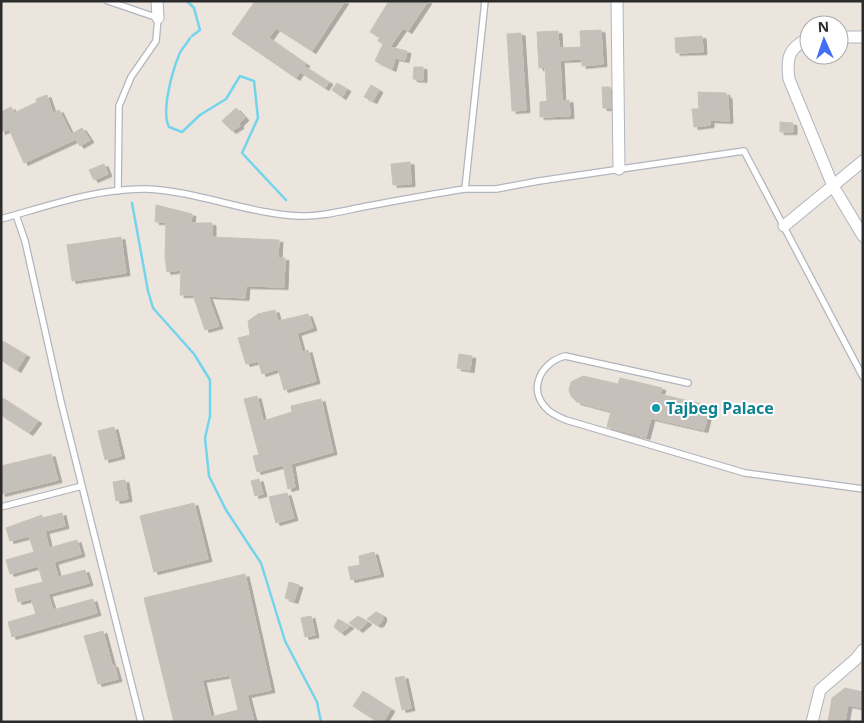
<svg xmlns="http://www.w3.org/2000/svg" width="864" height="723" viewBox="0 0 864 723" font-family="'Noto Sans',sans-serif">
	<style>
		.lines { fill: none; stroke-linecap: round; stroke-linejoin: round }
		.stream { stroke: #74d4eb; stroke-width: 2.5 }
		.building { fill: #c5c0b9; stroke: #c8c1b7; fill-rule: evenodd; filter: url(#shadow) }
		.lane-casing { stroke: #b1b5be; stroke-width: 8 }
		.street-casing { stroke: #b1b5be; stroke-width: 13 }
		.lane { stroke: #fff; stroke-width: 5.5 }
		.street { stroke: #fff; stroke-width: 11 }
		.culture-dot { fill: #0f9aa8; stroke: #fff; stroke-width: 2 }
		.labels { text-anchor: middle; stroke-width: 4; stroke-linejoin: round; paint-order: stroke }
		.culture-label { font-size: 16px; font-weight: bold; fill: #0d838f; stroke: #fff; text-anchor: start }
	</style>
	<defs>
		<filter id="shadow"><feDropShadow dx="4" dy="2.5" stdDeviation="0" flood-color="#0004"/></filter>
	</defs>
	<rect width="100%" height="100%" fill="#ece5de"/>
	<g class="lines">
		<path class="stream" d="M187,1L194,8L200,30L192,36
			M190,38C187,44 181,49 179,55C172,72 161,112 169,127L182,132L200,115L226,99L240,76L254,81L258,118L242,153L286,200
			M132,203L148,291L153,308L194,354L210,380V416L205,438L209,476L226,510L261,563L285,641L317,702L321,722"/>
	</g>
	<path class="building" d="M255,1H345L312,51L276,28L269,38L306,64L304,66L329,82L325,88L300,72L296,78L232,34Z
		M389,1H428L408,31L403,28L390,47L407,51L405,60L395,58L392,69L375,61L383,44L378,41L380,37L370,32Z
		M601,30L603,64L582,66V59L560,60L562,101L569,100L570,116L540,117V102L547,101L545,67L539,68L537,32L558,31L559,48L581,47L580,31Z
		M521,33L526,110L512,111L507,34Z
		M702,36L703,52L676,53L675,38Z
		M414,67H423V80L413,79Z
		M337,83L347,89L342,97L332,90Z
		M371,85L379,90L373,101L364,97Z
		M602,87H610L611,108H603Z
		M698,92L726,93V96H728L729,121L710,120V125L694,127L692,109H699Z
		M47,95L53,113L59,110L74,140L24,163L9,129L1,132V112L11,107L14,113L37,102L36,99Z
		M236,108L245,118L239,124L240,126L232,131L222,121Z
		M780,122L793,123V132H780Z
		M82,128L90,140L80,146L72,134Z
		M410,162L411,184L393,185L391,164Z
		M104,164L108,174L94,180L89,170Z
		M156,205L192,214L191,223H212V237L279,240L278,258H285L284,287L246,286L245,298L208,296L219,326L205,330L193,295H180L181,270L167,272L165,257L166,222H155Z
		M121,237L126,273L72,281L67,245Z
		M275,310L278,321L308,314L313,328L297,333L302,352L308,350L316,381L284,390L278,369L262,374L258,361L246,364L238,338L250,335L248,321L258,314Z
		M1,340L26,355L17,370L1,360Z
		M459,354L472,356L470,370L457,368Z
		M583,376L618,384L620,378L662,388L660,394L710,406L704,430L651,418L646,437L607,427L611,411L577,402L571,396L569,390L571,382Z
		M257,396L263,421L292,412L291,406L321,399L333,452L291,464L295,487L288,489L283,465L257,472L253,456L259,455L244,399Z
		M1,397L38,421L29,433L1,415Z
		M114,427L121,456L105,460L98,431Z
		M51,454L58,480L1,494V466Z
		M259,479L263,494L255,496L251,481Z
		M125,480L128,499L116,501L113,482Z
		M287,493L294,518L276,523L269,497Z
		M194,503L208,559L154,572L140,516Z
		M62,513L65,526L45,531L49,548L77,540L81,554L54,562L58,577L85,570L89,583L48,594L53,610L93,599L97,613L12,637L8,622L36,614L31,599L18,602L15,589L43,582L38,566L10,574L6,560L34,552L29,536L10,541L6,528L42,515V518Z
		M374,552L380,574L351,580L348,567L360,565L359,556Z
		M245,574L271,690L247,695L254,722H174L144,598ZM230,675L238,710L211,717L202,680Z
		M289,582L299,585L294,601L285,598Z
		M376,612L382,615L383,618L380,624L377,625L367,619Z
		M311,616L315,635L305,637L301,618Z
		M358,616L368,622L359,630L349,623Z
		M338,619L350,626L341,633L334,627Z
		M103,631L112,665H114L118,679L98,684L84,636Z
		M404,676L411,708L402,710L395,678Z
		M845,688L863,692V708L848,705L845,722H828L832,698Z
		M363,691L391,709L383,722H378L353,706Z"/>
	<g class="lines">
		<g class="lane-casing">
			<path id="lane" d="M108,1L158,18L156,41L131,77L119,106L118,191
				M465,189H496L539,181L744,151L863,377
				M16,215L25,241L61,402L141,722
				M1,219C48,206 98,188 146,189C198,191 248,214 300,216C322,217 346,210 368,206C400,200 432,194 465,189L485,1
				M688,383L565,356C542,362 527,388 546,408C551,414 559,417 566,420L745,473L863,489
				M1,507L82,486"/>
		</g>
		<g class="street-casing">
			<path id="street" d="M157,1L158,18
				M617,1L619,169
				M839,37H863
				M809,38C789,48 786,57 789,79L833,186L863,236
				M784,226L863,161
				M812,722L820,690L856,659L863,650"/>
		</g>
		<use href="#lane" class="lane"/>
		<use href="#street" class="street"/>
	</g>
	<circle class="culture-dot" cx="656" cy="408" r="5"/>
	<g class="labels">
		<g class="culture-label">
			<text x="666" y="414">Tajbeg Palace</text>
		</g>
	</g>
	<rect width="864" height="723" fill="none" stroke="#2b2b2b" stroke-width="5"/>
	<g transform="translate(824 40) rotate(357)"><circle r="24" fill="#ffffff" stroke="#aaaaaa"/>
	<path d="M0-4L9 19L0 12L-9 19Z" fill="#426ff5"/>
	<text y="-8" font-size="14" font-weight="bold" text-anchor="middle" fill="#2b2b2b">N</text>
	</g>
</svg>
